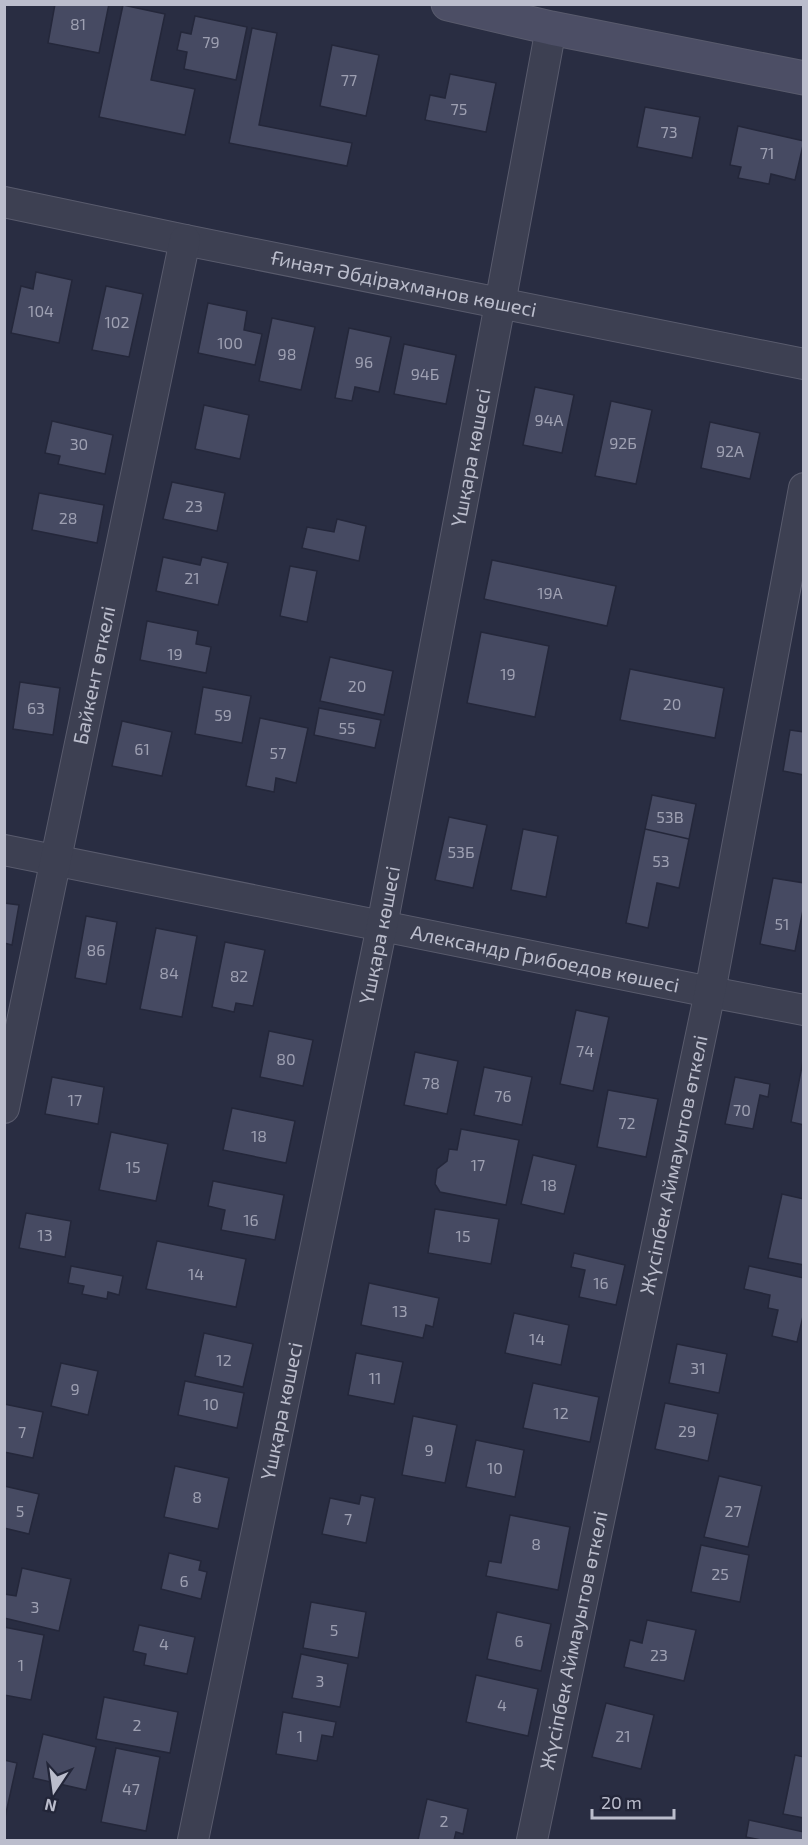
<svg xmlns="http://www.w3.org/2000/svg" width="808" height="1845" viewBox="0 0 808 1845" font-family="'Exo 2',sans-serif">
	<style>
		.building { fill: #464a62; stroke: #24273a; stroke-width: 1.5 }
		.lines { fill: none; stroke-linecap: round; stroke-linejoin: round }
		.street-casing { stroke: #595b6d; stroke-width: 32 }
		.secondary-casing { stroke: #595b6d; stroke-width: 35 }
		.street { stroke: #3d4052; stroke-width: 30 }
		.secondary { stroke: #4c4e65; stroke-width: 33 }
		.labels { text-anchor: middle; stroke-width: 4.5; stroke-linejoin: round; paint-order: stroke }
		.number-label { font-size: 16px; fill: #9ea0b2 }
		.street-label { font-size: 20px; fill: #bbbdcc; stroke: #222538 }
	</style>
	<rect width="100%" height="100%" fill="#292d42"/>
	<path class="building" d="M55,4H109L99,53L48,43Z
		M123,5L165,14L151,80L195,89L185,135L99,117Z
		M195,16L247,27L236,80L184,69L187,52L177,50L181,32L191,34Z
		M252,28L277,33L259,125L352,143L347,166L229,143Z
		M332,45L379,55L366,116L320,106Z
		M450,74L496,83L486,132L425,120L430,95L445,98Z
		M645,107L700,117L692,158L637,147Z
		M738,126L804,141L795,180L771,174L769,184L738,178L741,167L730,165Z
		M36,272L72,280L59,343L11,333L21,286L33,289Z
		M106,286L143,294L129,357L92,350Z
		M208,303L247,311L244,330L262,334L255,365L198,353Z
		M272,318L315,327L301,390L259,381Z
		M349,328L391,337L379,392L355,387L352,401L335,398Z
		M404,344L456,355L446,404L394,394Z
		M535,387L574,395L562,453L523,445Z
		M611,401L652,410L636,484L595,476Z
		M204,405L249,415L240,459L195,449Z
		M52,421L113,435L105,474L58,464L60,456L45,453Z
		M710,422L760,433L750,479L701,468Z
		M172,482L225,493L217,531L163,519Z
		M39,493L104,505L97,543L32,530Z
		M337,519L366,526L359,561L302,548L307,527L334,532Z
		M163,557L200,565L202,557L228,563L218,605L156,591Z
		M492,560L616,586L607,626L484,599Z
		M290,566L317,571L307,622L280,616Z
		M147,621L198,631L196,644L211,647L206,673L140,660Z
		M481,632L549,646L535,717L467,703Z
		M330,657L393,671L384,715L320,701Z
		M630,669L724,688L715,738L620,720Z
		M20,682L60,688L53,735L13,729Z
		M203,687L251,696L242,743L195,734Z
		M319,708L381,720L375,748L314,735Z
		M260,718L308,728L296,783L276,778L274,792L246,786Z
		M122,721L172,732L162,776L112,766Z
		M790,730L804,732V775L783,771Z
		M652,795L696,804L689,839L645,829Z
		M449,817L487,825L473,888L435,880Z
		M523,829L558,836L546,897L511,890Z
		M645,829L689,839L679,888L657,883L648,928L626,923Z
		M773,878L804,883V905L795,951L760,944Z
		M4,903L19,905L12,945L4,943Z
		M86,916L117,922L106,984L75,978Z
		M156,928L197,936L182,1017L140,1009Z
		M225,942L265,950L253,1006L236,1003L234,1012L212,1007Z
		M576,1010L609,1017L593,1091L560,1084Z
		M269,1031L313,1040L303,1086L260,1077Z
		M415,1052L458,1061L447,1114L404,1105Z
		M803,1061H804V1125L791,1122Z
		M484,1067L532,1077L522,1125L474,1115Z
		M52,1077L104,1087L98,1124L45,1114Z
		M735,1077L770,1084L768,1097L760,1095L753,1129L725,1124Z
		M608,1090L658,1099L646,1157L597,1147Z
		M232,1108L295,1121L286,1163L223,1150Z
		M461,1129L519,1140L506,1205L440,1192L435,1184L437,1169L447,1161L449,1149L457,1150Z
		M111,1132L168,1144L156,1201L99,1190Z
		M533,1155L576,1165L564,1214L521,1204Z
		M213,1181L284,1195L275,1240L221,1230L225,1210L208,1206Z
		M782,1194L804,1199V1265L768,1258Z
		M435,1209L499,1219L491,1264L428,1253Z
		M26,1213L71,1221L65,1257L19,1248Z
		M157,1241L246,1259L236,1307L146,1289Z
		M574,1253L625,1265L616,1305L579,1297L585,1270L571,1267Z
		M71,1266L123,1276L119,1295L108,1292L107,1299L82,1294L84,1286L68,1283Z
		M749,1266L804,1278V1312L797,1342L772,1336L778,1310L768,1308L770,1295L744,1289Z
		M369,1283L439,1298L433,1327L426,1325L423,1338L361,1325Z
		M514,1313L569,1325L561,1365L505,1353Z
		M204,1333L253,1344L243,1387L195,1376Z
		M677,1344L727,1354L719,1393L669,1383Z
		M356,1353L403,1362L394,1404L348,1395Z
		M61,1363L98,1371L88,1415L51,1406Z
		M185,1381L244,1393L237,1428L178,1415Z
		M533,1383L599,1397L590,1442L523,1428Z
		M665,1403L718,1414L708,1461L655,1449Z
		M4,1404L43,1412L33,1458L4,1452Z
		M413,1416L457,1425L445,1483L402,1475Z
		M476,1440L524,1450L515,1497L466,1487Z
		M175,1466L229,1478L218,1529L164,1517Z
		M719,1476L762,1486L748,1547L704,1537Z
		M4,1486L39,1494L29,1534L4,1528Z
		M361,1495L375,1498L366,1543L322,1534L330,1498L359,1504Z
		M510,1515L570,1527L558,1590L486,1576L489,1561L501,1563Z
		M701,1545L749,1555L740,1602L691,1592Z
		M169,1553L201,1561L199,1570L207,1572L201,1599L161,1589Z
		M22,1568L71,1579L59,1631L4,1618V1594L16,1596Z
		M311,1602L366,1612L358,1658L303,1648Z
		M497,1612L551,1624L541,1671L487,1659Z
		M647,1620L696,1630L684,1681L624,1667L630,1640L642,1643Z
		M139,1625L195,1637L187,1674L144,1665L146,1654L133,1651Z
		M4,1627L44,1635L31,1700L4,1695Z
		M301,1654L348,1664L340,1707L292,1698Z
		M476,1675L538,1689L528,1736L466,1722Z
		M104,1697L178,1712L170,1753L96,1739Z
		M606,1703L654,1715L641,1769L592,1757Z
		M283,1712L336,1722L333,1737L322,1735L317,1761L276,1754Z
		M43,1734L96,1747L86,1790L33,1778Z
		M116,1748L160,1757L146,1831L101,1822Z
		M795,1755L804,1757V1818L783,1814Z
		M4,1760L17,1763L4,1822Z
		M427,1799L468,1809L463,1834L456,1832L454,1840H418Z
		M749,1820L804,1832V1840H761L746,1837Z"/>
	<g class="lines">
		<g class="street-casing">
			<g id="street">
				<path id="s1" d="M4,202L185,240L804,364"/>
				<path id="s2" d="M4,850L710,992L804,1010"/>
				<path id="s3" d="M4,1108L185,240"/>
				<path id="s4" d="M193,1840L382,926L500,304L551,28"/>
				<path id="s5" d="M532,1840L710,992L804,488"/>
			</g>
		</g>
		<g class="secondary-casing">
			<path id="secondary" d="M448,4L551,28L804,78"/>
		</g>
		<use href="#street" class="street"/>
		<use href="#secondary" class="secondary"/>
	</g>
	<g class="labels">
		<g class="number-label">
			<text x="78" y="30">81</text>
			<text x="211" y="48">79</text>
			<text x="349" y="86">77</text>
			<text x="459" y="115">75</text>
			<text x="669" y="138">73</text>
			<text x="767" y="159">71</text>
			<text x="41" y="317">104</text>
			<text x="117" y="328">102</text>
			<text x="230" y="349">100</text>
			<text x="287" y="360">98</text>
			<text x="364" y="368">96</text>
			<text x="425" y="380">94Б</text>
			<text x="549" y="426">94А</text>
			<text x="623" y="449">92Б</text>
			<text x="79" y="450">30</text>
			<text x="730" y="457">92А</text>
			<text x="194" y="512">23</text>
			<text x="68" y="524">28</text>
			<text x="192" y="584">21</text>
			<text x="550" y="599">19А</text>
			<text x="175" y="660">19</text>
			<text x="508" y="680">19</text>
			<text x="357" y="692">20</text>
			<text x="672" y="710">20</text>
			<text x="36" y="714">63</text>
			<text x="223" y="721">59</text>
			<text x="347" y="734">55</text>
			<text x="142" y="755">61</text>
			<text x="278" y="759">57</text>
			<text x="670" y="823">53В</text>
			<text x="461" y="858">53Б</text>
			<text x="661" y="867">53</text>
			<text x="782" y="930">51</text>
			<text x="96" y="956">86</text>
			<text x="169" y="979">84</text>
			<text x="239" y="982">82</text>
			<text x="585" y="1057">74</text>
			<text x="286" y="1065">80</text>
			<text x="431" y="1089">78</text>
			<text x="503" y="1102">76</text>
			<text x="75" y="1106">17</text>
			<text x="742" y="1116">70</text>
			<text x="627" y="1129">72</text>
			<text x="259" y="1142">18</text>
			<text x="478" y="1171">17</text>
			<text x="133" y="1173">15</text>
			<text x="549" y="1191">18</text>
			<text x="251" y="1226">16</text>
			<text x="45" y="1241">13</text>
			<text x="463" y="1242">15</text>
			<text x="196" y="1280">14</text>
			<text x="601" y="1289">16</text>
			<text x="400" y="1317">13</text>
			<text x="537" y="1345">14</text>
			<text x="224" y="1366">12</text>
			<text x="698" y="1374">31</text>
			<text x="375" y="1384">11</text>
			<text x="75" y="1395">9</text>
			<text x="211" y="1410">10</text>
			<text x="561" y="1419">12</text>
			<text x="687" y="1437">29</text>
			<text x="22" y="1438">7</text>
			<text x="429" y="1456">9</text>
			<text x="495" y="1474">10</text>
			<text x="197" y="1503">8</text>
			<text x="20" y="1517">5</text>
			<text x="733" y="1517">27</text>
			<text x="348" y="1525">7</text>
			<text x="536" y="1550">8</text>
			<text x="720" y="1580">25</text>
			<text x="184" y="1587">6</text>
			<text x="35" y="1613">3</text>
			<text x="334" y="1636">5</text>
			<text x="519" y="1647">6</text>
			<text x="164" y="1650">4</text>
			<text x="659" y="1661">23</text>
			<text x="21" y="1671">1</text>
			<text x="320" y="1687">3</text>
			<text x="502" y="1711">4</text>
			<text x="137" y="1731">2</text>
			<text x="300" y="1742">1</text>
			<text x="623" y="1742">21</text>
			<text x="131" y="1795">47</text>
			<text x="444" y="1827">2</text>
		</g>
		<g class="street-label">
			<text dy="7" stroke="none"><textPath href="#s1" startOffset="408">Ғинаят Әбдірахманов көшесі</textPath></text>
			<text dy="7" stroke="none"><textPath href="#s4" startOffset="1410">Үшқара көшесі</textPath></text>
			<text dy="7" stroke="none"><textPath href="#s3" startOffset="442">Байкент өткелі</textPath></text>
			<text dy="7" stroke="none"><textPath href="#s4" startOffset="924">Үшқара көшесі</textPath></text>
			<text dy="7" stroke="none"><textPath href="#s2" startOffset="552">Александр Грибоедов көшесі</textPath></text>
			<text dy="7" stroke="none"><textPath href="#s5" startOffset="690">Жүсіпбек Аймауытов өткелі</textPath></text>
			<text dy="7" stroke="none"><textPath href="#s4" startOffset="438">Үшқара көшесі</textPath></text>
			<text dy="7" stroke="none"><textPath href="#s5" startOffset="204">Жүсіпбек Аймауытов өткелі</textPath></text>
		</g>
	</g>
	<rect width="808" height="1845" fill="none" stroke="#bbbdcc" stroke-width="12"/>
	<g transform="translate(54 1791) rotate(193)" stroke="#222538" stroke-width="4.5" paint-order="stroke">
	<path d="M0-4.5L10 22L0 15L-10 22Z" fill="#bbbdcc"/>
	<text y="-9" font-size="16" font-weight="bold" text-anchor="middle" fill="#bbbdcc">N</text>
	</g>
	<path d="M592 1809v9h82v-9" fill="none" stroke="#bbbdcc" stroke-width="3"/>
	<text x="601" y="1809" font-size="18" fill="#bbbdcc" stroke="#222538" stroke-width="4.5" paint-order="stroke">20 m</text>
</svg>
